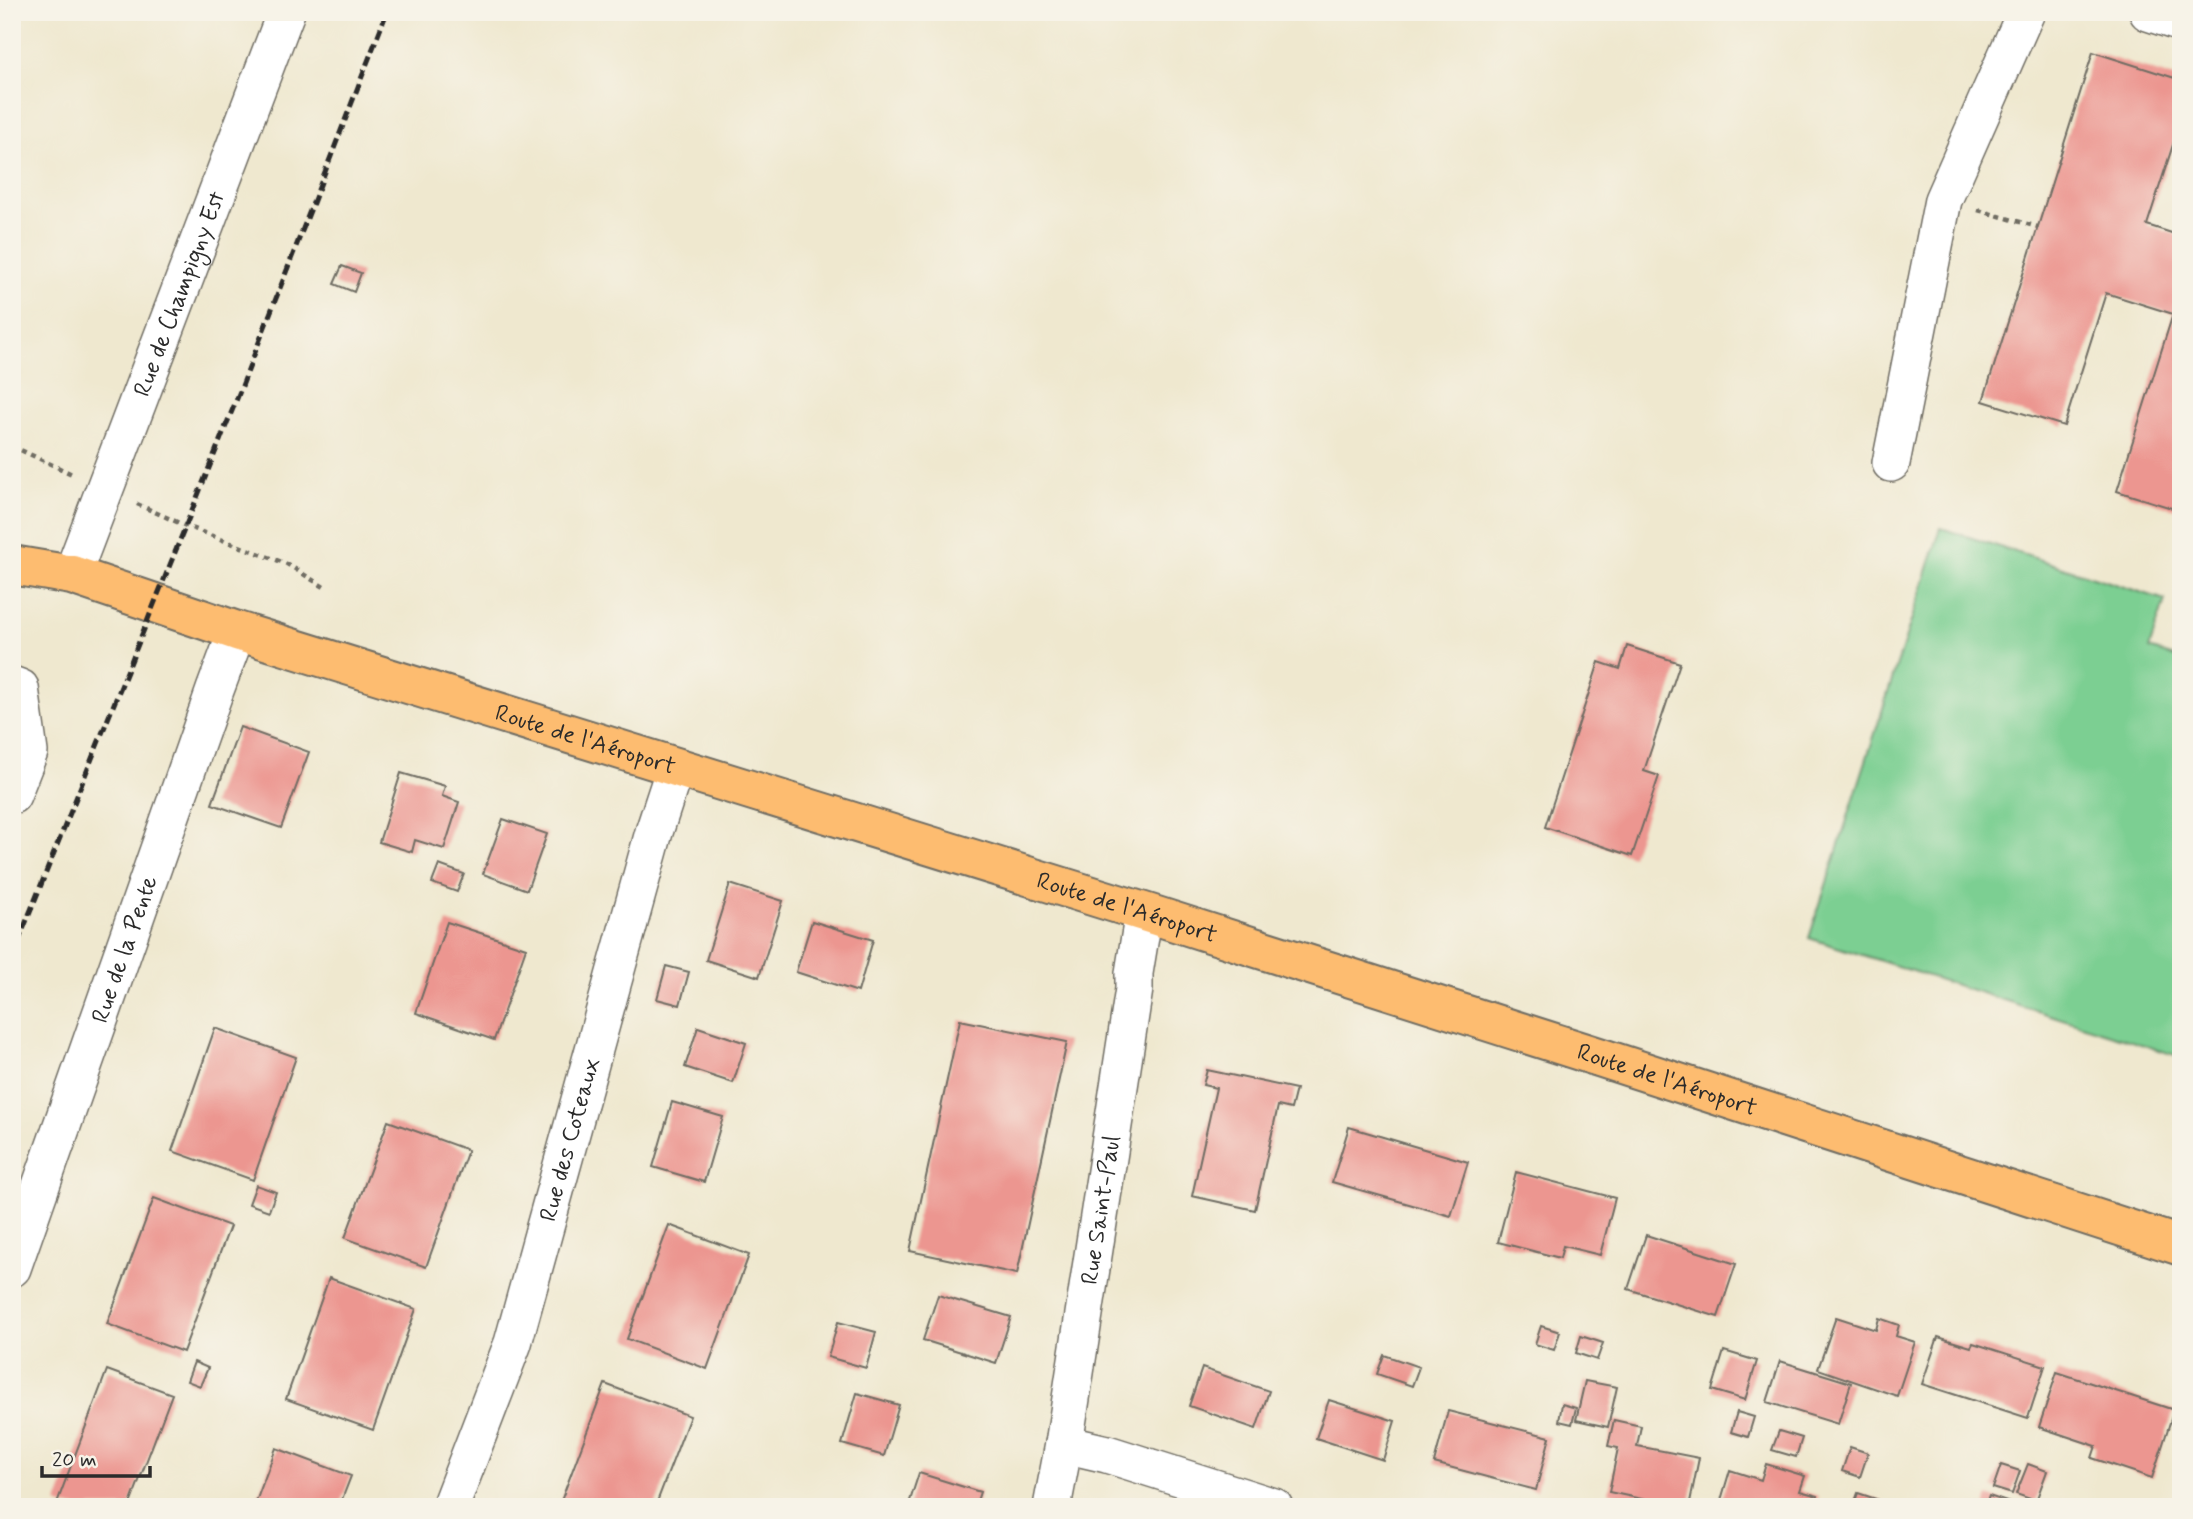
<svg xmlns="http://www.w3.org/2000/svg" width="2193" height="1519" viewBox="0 0 2193 1519" font-family="Mynerve,sans-serif">
	<style>
		.green { fill: #7ccf92; stroke: #547d5e; stroke-width: 2 }
		.building { fill: #ec9690 }
		.lines { fill: none; stroke-linecap: round; stroke-linejoin: round }
		.minor-casing { stroke: #706d64; stroke-width: 40 }
		.major-casing { stroke: #706d64; stroke-width: 42 }
		.path { stroke: #706d64; stroke-width: 4.5; stroke-dasharray: 5 5; stroke-linecap: butt }
		.minor { stroke: #fff; stroke-width: 37 }
		.major { stroke: #fdbc70; stroke-width: 38 }
		.rail { stroke: #2b2b2b; stroke-width: 5; stroke-dasharray: 10 5; stroke-linecap: butt }
		.labels { text-anchor: middle; stroke-width: 5; stroke-linejoin: round; paint-order: stroke }
		.street-label { font-size: 24px; fill: #2b2b2b; stroke: #f7f3e8 }
	</style>
	<rect width="100%" height="100%" fill="#f7f3e8"/>
	<filter id="ink" filterUnits="userSpaceOnUse"><feTurbulence type="fractalNoise" baseFrequency=".0143" numOctaves="2"/><feDisplacementMap in="SourceGraphic" scale="14" xChannelSelector="R" yChannelSelector="G"/><feConvolveMatrix kernelMatrix="1 2 1 2 8 2 1 2 1" color-interpolation-filters="sRGB"/></filter>
	<filter id="wash" filterUnits="userSpaceOnUse"><feTurbulence type="fractalNoise" baseFrequency=".00686" numOctaves="4" result="noise"/><feDisplacementMap in="SourceGraphic" scale="28" xChannelSelector="R" yChannelSelector="G"/><feGaussianBlur stdDeviation="1.57" result="paint"/><feColorMatrix in="noise" values="0 0 0 0 0 0 0 0 0 0 0 0 0 0 0 0 0 1.4 0 .05"/><feComposite in="paint" operator="in"/></filter>
	<g filter="url(#wash)">
		<rect width="100%" height="100%" fill="#efe8cf"/>
		<path class="green" d="M1941,528L2165,600L2149,649L2181,659V1057L1809,938Z"/>
		<g id="blocks">
			<path class="building" d="M2093,52L2181,80V120L2147,225L2181,236V511L2117,491L2173,314L2106,293L2064,426L1983,401Z
				M342,266L361,273L354,292L334,284Z
				M1627,646L1680,663L1644,771L1659,776L1632,856L1545,827L1599,662L1620,669Z
				M240,727L309,752L281,828L212,804Z
				M401,773L445,786L442,796L459,802L444,849L415,840L412,852L379,842Z
				M503,819L547,834L527,890L483,874Z
				M439,865L464,874L457,892L432,883Z
				M730,884L783,901L759,977L706,960Z
				M812,921L873,940L858,992L796,972Z
				M447,922L526,948L494,1040L416,1013Z
				M666,966L689,972L680,1005L657,999Z
				M960,1020L1067,1042L1017,1274L910,1251Z
				M698,1027L746,1043L733,1083L685,1067Z
				M215,1028L296,1057L253,1180L172,1151Z
				M1207,1070L1296,1089L1291,1109L1278,1106L1255,1210L1192,1196L1216,1088L1203,1085Z
				M672,1102L723,1117L704,1182L653,1167Z
				M388,1121L468,1150L426,1267L345,1238Z
				M1349,1127L1468,1162L1451,1216L1332,1182Z
				M1516,1172L1615,1198L1600,1255L1563,1246L1560,1258L1498,1242Z
				M256,1185L276,1192L269,1211L249,1204Z
				M154,1198L230,1226L183,1352L107,1324Z
				M669,1225L749,1255L707,1369L627,1339Z
				M1646,1235L1736,1264L1718,1317L1628,1289Z
				M329,1278L416,1309L373,1430L286,1399Z
				M938,1295L1011,1317L996,1363L923,1340Z
				M1836,1317L1876,1330L1879,1318L1899,1325L1896,1336L1915,1342L1897,1396L1818,1369Z
				M838,1322L876,1332L866,1368L828,1357Z
				M1541,1326L1560,1332L1554,1350L1535,1344Z
				M1581,1336L1603,1343L1597,1360L1576,1353Z
				M1938,1337L1971,1347L1973,1343L2045,1366L2028,1418L1922,1384Z
				M1724,1351L1757,1361L1745,1400L1712,1390Z
				M1384,1355L1419,1367L1412,1386L1377,1374Z
				M1780,1361L1851,1383L1838,1424L1767,1402Z
				M194,1362L208,1368L200,1386L187,1381Z
				M1202,1368L1269,1391L1256,1429L1189,1406Z
				M107,1370L172,1394L129,1507H67L57,1503Z
				M2057,1372L2174,1410L2152,1478L2092,1458L2096,1446L2039,1427Z
				M1585,1381L1617,1387L1608,1427L1576,1420Z
				M605,1384L690,1416L655,1507H576L561,1501Z
				M857,1393L899,1405L884,1456L842,1444Z
				M1329,1400L1395,1421L1383,1460L1316,1438Z
				M1562,1404L1576,1408L1572,1424L1559,1421Z
				M1448,1411L1550,1437L1536,1490L1434,1463Z
				M1737,1412L1754,1417L1748,1437L1731,1432Z
				M1614,1420L1641,1426L1637,1446L1699,1458L1689,1507H1679L1609,1492L1618,1448L1608,1446Z
				M1779,1431L1802,1438L1796,1457L1772,1450Z
				M1850,1447L1868,1453L1860,1477L1842,1471Z
				M276,1448L351,1476L339,1507H254Z
				M1766,1464L1805,1476L1800,1491L1818,1496L1815,1507H1719L1730,1470L1761,1480Z
				M2028,1464L2047,1471L2036,1501L2016,1494Z
				M2001,1465L2020,1471L2012,1494L1993,1488Z
				M919,1473L980,1492L975,1507H908Z
				M1858,1493L1891,1504L1890,1507H1853Z
				M1989,1496L2010,1503L2008,1507H1985Z"/>
		</g>
	</g>
	<g filter="url(#ink)">
		<use href="#blocks" fill-opacity="0" stroke="#706d64" stroke-width="2"/>
		<g class="lines">
			<g class="minor-casing">
				<g id="minor">
					<path d="M2148,12L2181,23"/>
					<path d="M1891,463L1943,200L2026,12"/>
					<path id="s1" d="M72,575L286,12"/>
					<path d="M12,685L20,688L29,752L12,795"/>
					<path id="s2" d="M12,1268L215,690L237,631"/>
					<path d="M1064,1444L1107,1454L1274,1507"/>
					<path id="s3" d="M450,1507L513,1343L654,832L675,768"/>
					<path id="s4" d="M1052,1507L1064,1444L1134,989V973L1144,912"/>
				</g>
			</g>
			<g class="major-casing">
				<g id="major">
					<path id="s5" d="M12,565L72,575L237,631L1144,912L1602,1058L2181,1246"/>
				</g>
			</g>
			<path class="path" d="M1978,210L2038,227
				M12,446L72,474
				M137,504L186,526L287,564L324,587"/>
			<use href="#minor" class="minor"/>
			<use href="#major" class="major"/>
			<path class="rail" d="M12,957L242,386L387,12"/>
		</g>
	</g>
	<g class="labels">
		<g class="street-label">
			<text dy="8" stroke="none"><textPath href="#s1" startOffset="301">Rue de Champigny Est</textPath></text>
			<text dy="8" stroke="none"><textPath href="#s5" startOffset="600">Route de l'Aéroport</textPath></text>
			<text dy="8" stroke="none"><textPath href="#s5" startOffset="1167">Route de l'Aéroport</textPath></text>
			<text dy="8" stroke="none"><textPath href="#s2" startOffset="338">Rue de la Pente</textPath></text>
			<text dy="8" stroke="none"><textPath href="#s5" startOffset="1734">Route de l'Aéroport</textPath></text>
			<text dy="8" stroke="none"><textPath href="#s3" startOffset="387">Rue des Coteaux</textPath></text>
			<text dy="8" stroke="none"><textPath href="#s4" startOffset="301">Rue Saint-Paul</textPath></text>
		</g>
	</g>
	<rect width="2193" height="1519" fill="none" stroke="#f7f3e8" stroke-width="42"/>
	<path d="M42 1466v10h108v-10" fill="none" stroke="#2b2b2b" stroke-width="3.5"/>
	<text x="52" y="1466" font-size="21" fill="#2b2b2b" stroke="#f7f3e8" stroke-width="5" paint-order="stroke">20 m</text>
</svg>
